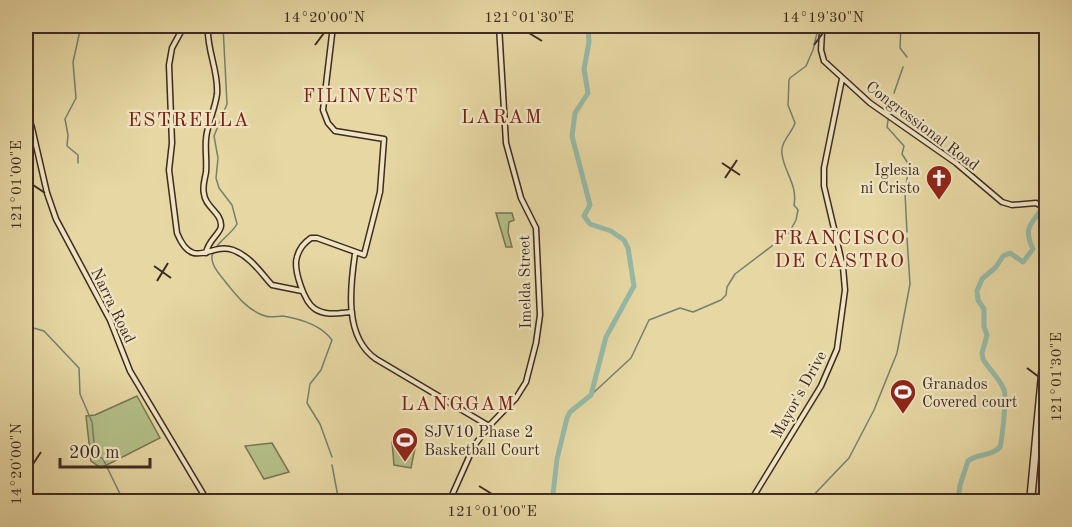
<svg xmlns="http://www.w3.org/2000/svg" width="1072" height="527" viewBox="0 0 1072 527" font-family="'Old Standard TT',serif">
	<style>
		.green { fill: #b3bf87; stroke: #797454; stroke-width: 1.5 }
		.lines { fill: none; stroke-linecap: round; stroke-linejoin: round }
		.stream { stroke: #738072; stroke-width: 1.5 }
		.river { stroke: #96baa7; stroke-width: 5 }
		.secondary-casing { stroke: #3f2a22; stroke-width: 7 }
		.secondary { stroke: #efe5c3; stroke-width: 4 }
		.ticks { fill: none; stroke: #3f2a22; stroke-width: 2 }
		.labels { text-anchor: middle; stroke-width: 4.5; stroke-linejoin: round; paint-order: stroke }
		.street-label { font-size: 16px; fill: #3f2a22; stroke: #efe5c3 }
		.poi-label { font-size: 16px; fill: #3f2a22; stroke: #efe5c3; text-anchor: start }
		.neighbourhood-label { font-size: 18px; letter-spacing: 1.5px; fill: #7a1f14; stroke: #efe5c3 }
		.quarter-label { font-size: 20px; letter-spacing: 1.5px; fill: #7a1f14; stroke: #efe5c3 }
		.neatline { fill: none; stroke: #3f2a22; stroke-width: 2 }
		.ticks-label { font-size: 15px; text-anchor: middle; fill: #3f2a22 }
	</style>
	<rect width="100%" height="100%" fill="#e6d7a3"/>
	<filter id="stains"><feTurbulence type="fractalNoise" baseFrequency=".00333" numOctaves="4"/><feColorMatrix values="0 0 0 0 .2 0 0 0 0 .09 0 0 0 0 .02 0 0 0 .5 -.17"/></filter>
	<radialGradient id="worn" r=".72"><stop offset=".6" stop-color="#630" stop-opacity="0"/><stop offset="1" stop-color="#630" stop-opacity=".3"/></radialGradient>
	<path class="green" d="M496,213H512L514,220L509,222L508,232L512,247H506Z
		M137,396L160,438L101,468L91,461L86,416L95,415Z
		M392,442L415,448L411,468L394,465Z
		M272,443L289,472L264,479L245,446Z"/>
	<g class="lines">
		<path class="stream" d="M223,26L227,104L214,136L218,158L216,178L219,188L232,205L237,224C231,235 215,243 212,256C211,265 219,274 224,280C236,295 247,310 265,316C271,318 277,316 283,316C301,319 321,325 332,340L321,370L310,384L307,403L320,424L332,457
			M901,26L900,48L907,57
			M894,93L903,67
			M891,101L887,127L904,146L902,154L909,165L905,194L907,232
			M78,163V155L67,146L68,135L65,119L76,98L73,62L81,26
			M26,323L30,327L44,331L79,368L80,394L92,422L95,453L103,459L124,502
			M591,395L631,358L649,320L680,308L693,312L721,300L726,295L727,287L735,274L789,233L796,220L798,210L794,205C798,185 784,172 782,154C780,142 792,133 795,123L788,105L789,80L790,78L806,66L813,50L817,33
			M332,465L339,502
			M807,502L849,458L874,410L897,353L910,284L907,238"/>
		<path class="river" d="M549,502L553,494L557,459L567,418L570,412L591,395L606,337L634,286L628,248L624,240L611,231L590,224L584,216L590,205L572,136L575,113L588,93L584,69L589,42L588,26
			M958,502L960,485L968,461C978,453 991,457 1000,447C1002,439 1007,397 1004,390C1000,378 989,370 983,359L982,353L987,335L984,327V309L978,300L977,291L982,279L996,267L1003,256L1010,253L1023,262L1033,249C1021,224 1035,223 1046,202"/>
		<g class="secondary-casing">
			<path id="secondary" d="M184,26L172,48L169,65L172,143L169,170L177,233C193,272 210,242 233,250C250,256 261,273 272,285L302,291
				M333,26L323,110L328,123L335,131L384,139L380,192L364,255L317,238H311C305,242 299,249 297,257C293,269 304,302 315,309C326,316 339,313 352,312
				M817,26L822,32L821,50L824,61L870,103L956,163L1002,202L1012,205L1036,203L1046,208
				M26,108L32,128L47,193L56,219L110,320L130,371L208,502
				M206,253C208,240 221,233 221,226C222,213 205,207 204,194C202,186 205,179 206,172C207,161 205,150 206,139C207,124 215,110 217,94C219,71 206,49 208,26
				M355,254C350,288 344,337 376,359L489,426
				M449,502L474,446L489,426L516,398L526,382L536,343L540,315L536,228L521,198L506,143L499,26
				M750,502L821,386L837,349L845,290L843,267L824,186V168L842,79
				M1029,502L1046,322
				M1032,502L1046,348"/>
		</g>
		<use href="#secondary" class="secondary"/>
	</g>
	<path class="ticks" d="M529,33L542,41M315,45L324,33M814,45L823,33M722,163L740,175M725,178L737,160M33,185L45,193M154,266L171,278M157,281L168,263M1027,368L1039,377M33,464L41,452M479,486L492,494"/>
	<defs>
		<g id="church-pin" transform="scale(1.35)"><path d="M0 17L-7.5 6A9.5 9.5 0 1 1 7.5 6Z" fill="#8f2418" stroke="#efe5c3"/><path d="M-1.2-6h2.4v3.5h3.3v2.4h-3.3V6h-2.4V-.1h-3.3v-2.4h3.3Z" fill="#fff"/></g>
		<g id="stadium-pin" transform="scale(1.35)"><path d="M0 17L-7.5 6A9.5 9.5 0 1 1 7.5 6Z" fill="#8f2418" stroke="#efe5c3"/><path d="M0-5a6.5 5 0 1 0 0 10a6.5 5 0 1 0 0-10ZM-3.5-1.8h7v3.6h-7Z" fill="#fff"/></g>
	</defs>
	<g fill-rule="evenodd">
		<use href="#church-pin" x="939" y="178"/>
		<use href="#stadium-pin" x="903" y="392"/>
		<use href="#stadium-pin" x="405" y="440"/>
	</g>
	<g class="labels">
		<g class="street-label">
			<text transform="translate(923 125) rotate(37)" y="6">Congressional Road</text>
			<text transform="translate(524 282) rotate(-91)" y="6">Imelda Street</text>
			<text transform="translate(114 305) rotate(64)" y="6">Narra Road</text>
			<text transform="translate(798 394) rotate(-61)" y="6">Mayor's Drive</text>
		</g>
		<g class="poi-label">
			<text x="920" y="175" text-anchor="end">Iglesia<tspan x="920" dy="18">ni Cristo</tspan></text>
			<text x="922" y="389">Granados<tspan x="922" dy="18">Covered court</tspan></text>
			<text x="424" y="437">SJV10 Phase 2<tspan x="424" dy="18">Basketball Court</tspan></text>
		</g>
		<g class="neighbourhood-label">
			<text x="361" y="102">FILINVEST</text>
		</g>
		<g class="quarter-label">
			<text x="502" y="123">LARAM</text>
			<text x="189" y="126">ESTRELLA</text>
			<text x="840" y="244">FRANCISCO<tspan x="840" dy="23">DE CASTRO</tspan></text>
			<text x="458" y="410">LANGGAM</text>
		</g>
	</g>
	<rect width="1072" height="527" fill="none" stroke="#e6d7a3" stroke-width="66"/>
	<path d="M60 458v9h90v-9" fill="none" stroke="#3f2a22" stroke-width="3"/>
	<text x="69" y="458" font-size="18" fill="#3f2a22" stroke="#efe5c3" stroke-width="4.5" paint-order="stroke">200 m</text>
	<rect x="33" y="33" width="1006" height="461" class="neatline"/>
	<g class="ticks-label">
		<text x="324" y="22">14°20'00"N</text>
		<text x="529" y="22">121°01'30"E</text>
		<text x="823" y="22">14°19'30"N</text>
		<text transform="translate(16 185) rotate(-90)" y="5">121°01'00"E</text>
		<text transform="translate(1056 377) rotate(-90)" y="5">121°01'30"E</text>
		<text transform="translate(16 464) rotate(-90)" y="5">14°20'00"N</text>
		<text x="492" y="516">121°01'00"E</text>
	</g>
	<rect width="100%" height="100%" filter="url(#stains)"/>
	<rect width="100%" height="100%" fill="url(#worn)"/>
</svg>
